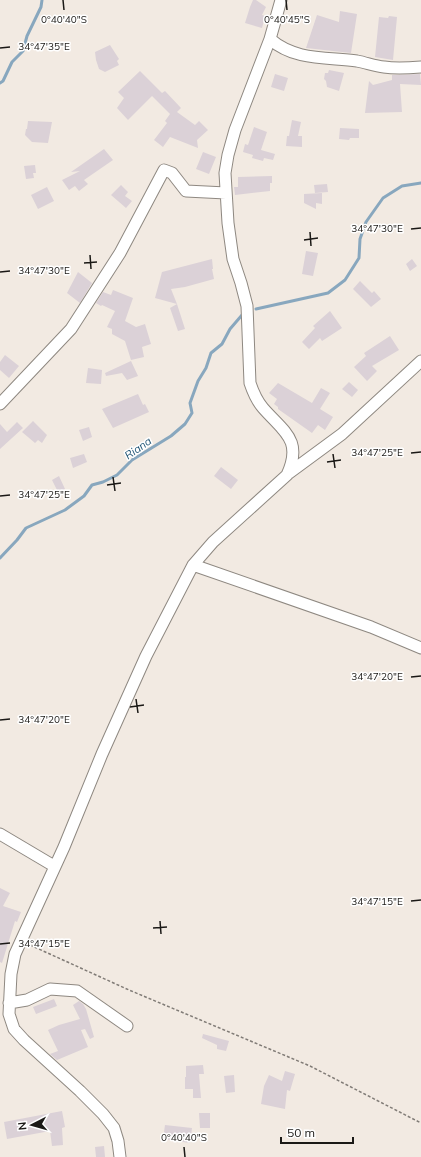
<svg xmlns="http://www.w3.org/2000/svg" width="421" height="1157" viewBox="0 0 421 1157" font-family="Mulish,sans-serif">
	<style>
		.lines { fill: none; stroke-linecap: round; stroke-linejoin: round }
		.stream { stroke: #88a7be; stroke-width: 3 }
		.building { fill: #dbd1d7 }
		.street-casing { stroke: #8e8881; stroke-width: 13 }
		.path { stroke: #817c77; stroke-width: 1.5; stroke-dasharray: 3 2; stroke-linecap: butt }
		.street { stroke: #fff; stroke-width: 11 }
		.ticks { fill: none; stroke: #1b1916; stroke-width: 1.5 }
		.labels { text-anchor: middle; stroke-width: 3; stroke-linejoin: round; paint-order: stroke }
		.water-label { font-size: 11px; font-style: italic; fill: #1e5374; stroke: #fff }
		.ticks-label { font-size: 10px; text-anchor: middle; fill: #1b1916; stroke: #fff; stroke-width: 3; stroke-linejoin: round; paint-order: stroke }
	</style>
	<rect width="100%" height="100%" fill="#f2eae2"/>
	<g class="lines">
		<path class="stream" d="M0,83L3,81L12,62L23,51L27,36L41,7L42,0
			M256,309L328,293L345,280L359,258L360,239L366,222L383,198L402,186L421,183
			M0,558L17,540L26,528L65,510L84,496L92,485L103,482L117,475L132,460L171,436L185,424L192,413L190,403L198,381L206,368L211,353L222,344L230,329L242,315"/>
	</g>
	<path class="building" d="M253,0H256L266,7L262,15L265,16L262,28L245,23L250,7Z
		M340,11L357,14L351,53L306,48L317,15L339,22Z
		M389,16L397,17L393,60L375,57L379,17L388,18Z
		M110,45L119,59L117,61L119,65L105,72L99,69L96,60L95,52Z
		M329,70L344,73L339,91L327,87L326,81L324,79L325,73H328Z
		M140,71L162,93L165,91L181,108L177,112L195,125L199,121L208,130L197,140L198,148L170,137L163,147L154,140L167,123L165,121L170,114L152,96L128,120L117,108L124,98L118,92Z
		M275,74L288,78L284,91L271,87Z
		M420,74L421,85L400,84L402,112L365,113L369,81L373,85L392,80V75Z
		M292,120L301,122L298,136H302V147L286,146L287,136H289Z
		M28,121L52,122L48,143L32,142L25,135L26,129H27Z
		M254,127L267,132L261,150L275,154L273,160L264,158L263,161L252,158L253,155L243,152L245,144L248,145Z
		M340,128L359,129V138H350L349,140L339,139Z
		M104,149L113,160L84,180L88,184L79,191L75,186L69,190L62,180L80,171L71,172Z
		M203,152L216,157L209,174L196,169Z
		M35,165L36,173H33L34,178L26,179L24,166Z
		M272,176V183H270V191L235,195L234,187H238V177Z
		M327,184L328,192L315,193L314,185Z
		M121,185L128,192L125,196L132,201L126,208L111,195Z
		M47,187L54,201L38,209L31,195Z
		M322,193V204L316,203V209L304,203V194Z
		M306,251L318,253L313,276L302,274Z
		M212,259L213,269H212L214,279L185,287L171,289L177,304L155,298L162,272Z
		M412,259L417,266L410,271L406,264Z
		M78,272L92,283L80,303L67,293Z
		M360,281L372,293L374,291L381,299L371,307L353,289Z
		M113,290L133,298L125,321L136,327L145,324L151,344L142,347L144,357L131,360L125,341L112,334V329L107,327L115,311L102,305L101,306L96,303L103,292L111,295Z
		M177,304L185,329L178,331L170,308Z
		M330,311L342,328L322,341L320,338L309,349L302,342L315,328L313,326Z
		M390,336L399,350L372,366L377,371L367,381L354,367L366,356L364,353Z
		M5,355L19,366L9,378L0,370V362Z
		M131,361L138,376L127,380L122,373L106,376L105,373Z
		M88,368L102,370L101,384L86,383Z
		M349,382L358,390L352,397L342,389Z
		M278,383L312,403L321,388L330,393L320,409L333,417L325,430L318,425L312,433L278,409V407L274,404L277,399L269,393Z
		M138,394L143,405L145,404L149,412L113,428L102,409Z
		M33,421L47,435L42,443L38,440L35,443L22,432Z
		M17,422L23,428L0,449V424L7,432Z
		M89,427L92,437L83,441L79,430Z
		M84,454L87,462L73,468L70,458Z
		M221,467L238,480L231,489L214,476Z
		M59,476L65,489L58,492L52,480Z
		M0,888L10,893L3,906L21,912L17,922L15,921L2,963L0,962Z
		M54,999L57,1006L36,1014L33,1007Z
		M79,1001L83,1004L86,1009L94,1037L90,1039L85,1029L81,1030L88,1047L57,1060L50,1054L58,1051L48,1030L59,1025L80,1019L73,1005Z
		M203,1034L229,1041L226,1051L217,1049V1045L202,1038Z
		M203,1065L204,1074H199L201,1098H193V1089H185V1077H186V1066Z
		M285,1071L295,1074L290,1091L287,1090L285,1109L261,1104L264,1086L269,1075L282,1081Z
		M234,1075L235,1092L226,1093L224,1076Z
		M62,1111L65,1127L62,1128L63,1145L52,1146L50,1131L7,1139L4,1122Z
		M199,1113H210V1128H200Z
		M165,1125L192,1128L190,1143L163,1139Z
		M104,1146L105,1157H96L95,1147Z"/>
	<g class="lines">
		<g class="street-casing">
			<path id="street" d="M270,39C295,61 327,57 357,61C367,63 375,66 384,67C396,69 409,68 421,67
				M0,404L71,329L120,253L164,170L172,173L186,191L226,193
				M289,473L342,434L421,361
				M193,565L371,627L421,648
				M0,834L54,866
				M9,1003L27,1000L50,989L77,991L127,1026
				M120,1157L118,1141L114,1128L103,1114L80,1091L24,1040L14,1029L9,1014L11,974L15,954L64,847L102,754L146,656L193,565L213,542L287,475C303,440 284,432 263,408C257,401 253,392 250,383L247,306L241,283L233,259L228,223L225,173L228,155L235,130L270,39L281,0"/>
		</g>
		<path class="path" d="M30,945L129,990L310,1066L421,1123"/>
		<use href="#street" class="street"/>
	</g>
	<path class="ticks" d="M63,0L64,10M286,0L287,10M0,48L10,47M411,229L421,228M310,232L311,246M304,240L318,238M90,255L91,269M84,263L97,262M0,272L10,271M411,453L421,452M333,454L335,468M327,462L341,460M113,477L115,491M107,485L121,483M0,496L10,495M411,677L421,676M136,699L138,713M130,707L144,705M0,720L10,719M411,901L421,900M160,921L161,934M153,928L167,927M0,944L10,943M184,1147L185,1157"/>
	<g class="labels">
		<g class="water-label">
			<text transform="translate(138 448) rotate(-35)" y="4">Riana</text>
		</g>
	</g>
	<g class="ticks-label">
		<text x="64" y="23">0°40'40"S</text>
		<text x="287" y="23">0°40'45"S</text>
		<text x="44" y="50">34°47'35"E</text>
		<text x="377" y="232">34°47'30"E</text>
		<text x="44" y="274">34°47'30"E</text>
		<text x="377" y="456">34°47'25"E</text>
		<text x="44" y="498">34°47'25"E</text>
		<text x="377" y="680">34°47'20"E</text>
		<text x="44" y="723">34°47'20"E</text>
		<text x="377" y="905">34°47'15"E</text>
		<text x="44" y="947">34°47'15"E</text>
		<text x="184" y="1141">0°40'40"S</text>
	</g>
	<g transform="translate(32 1125) rotate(264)" stroke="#ffffff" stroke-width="3" paint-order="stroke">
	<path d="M0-3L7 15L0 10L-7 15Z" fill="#1b1916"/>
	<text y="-6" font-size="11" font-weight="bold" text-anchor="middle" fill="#1b1916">N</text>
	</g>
	<path d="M281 1137v6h72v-6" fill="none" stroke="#1b1916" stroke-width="2"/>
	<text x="287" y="1137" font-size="12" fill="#1b1916" stroke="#ffffff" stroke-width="3" paint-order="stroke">50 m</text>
</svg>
